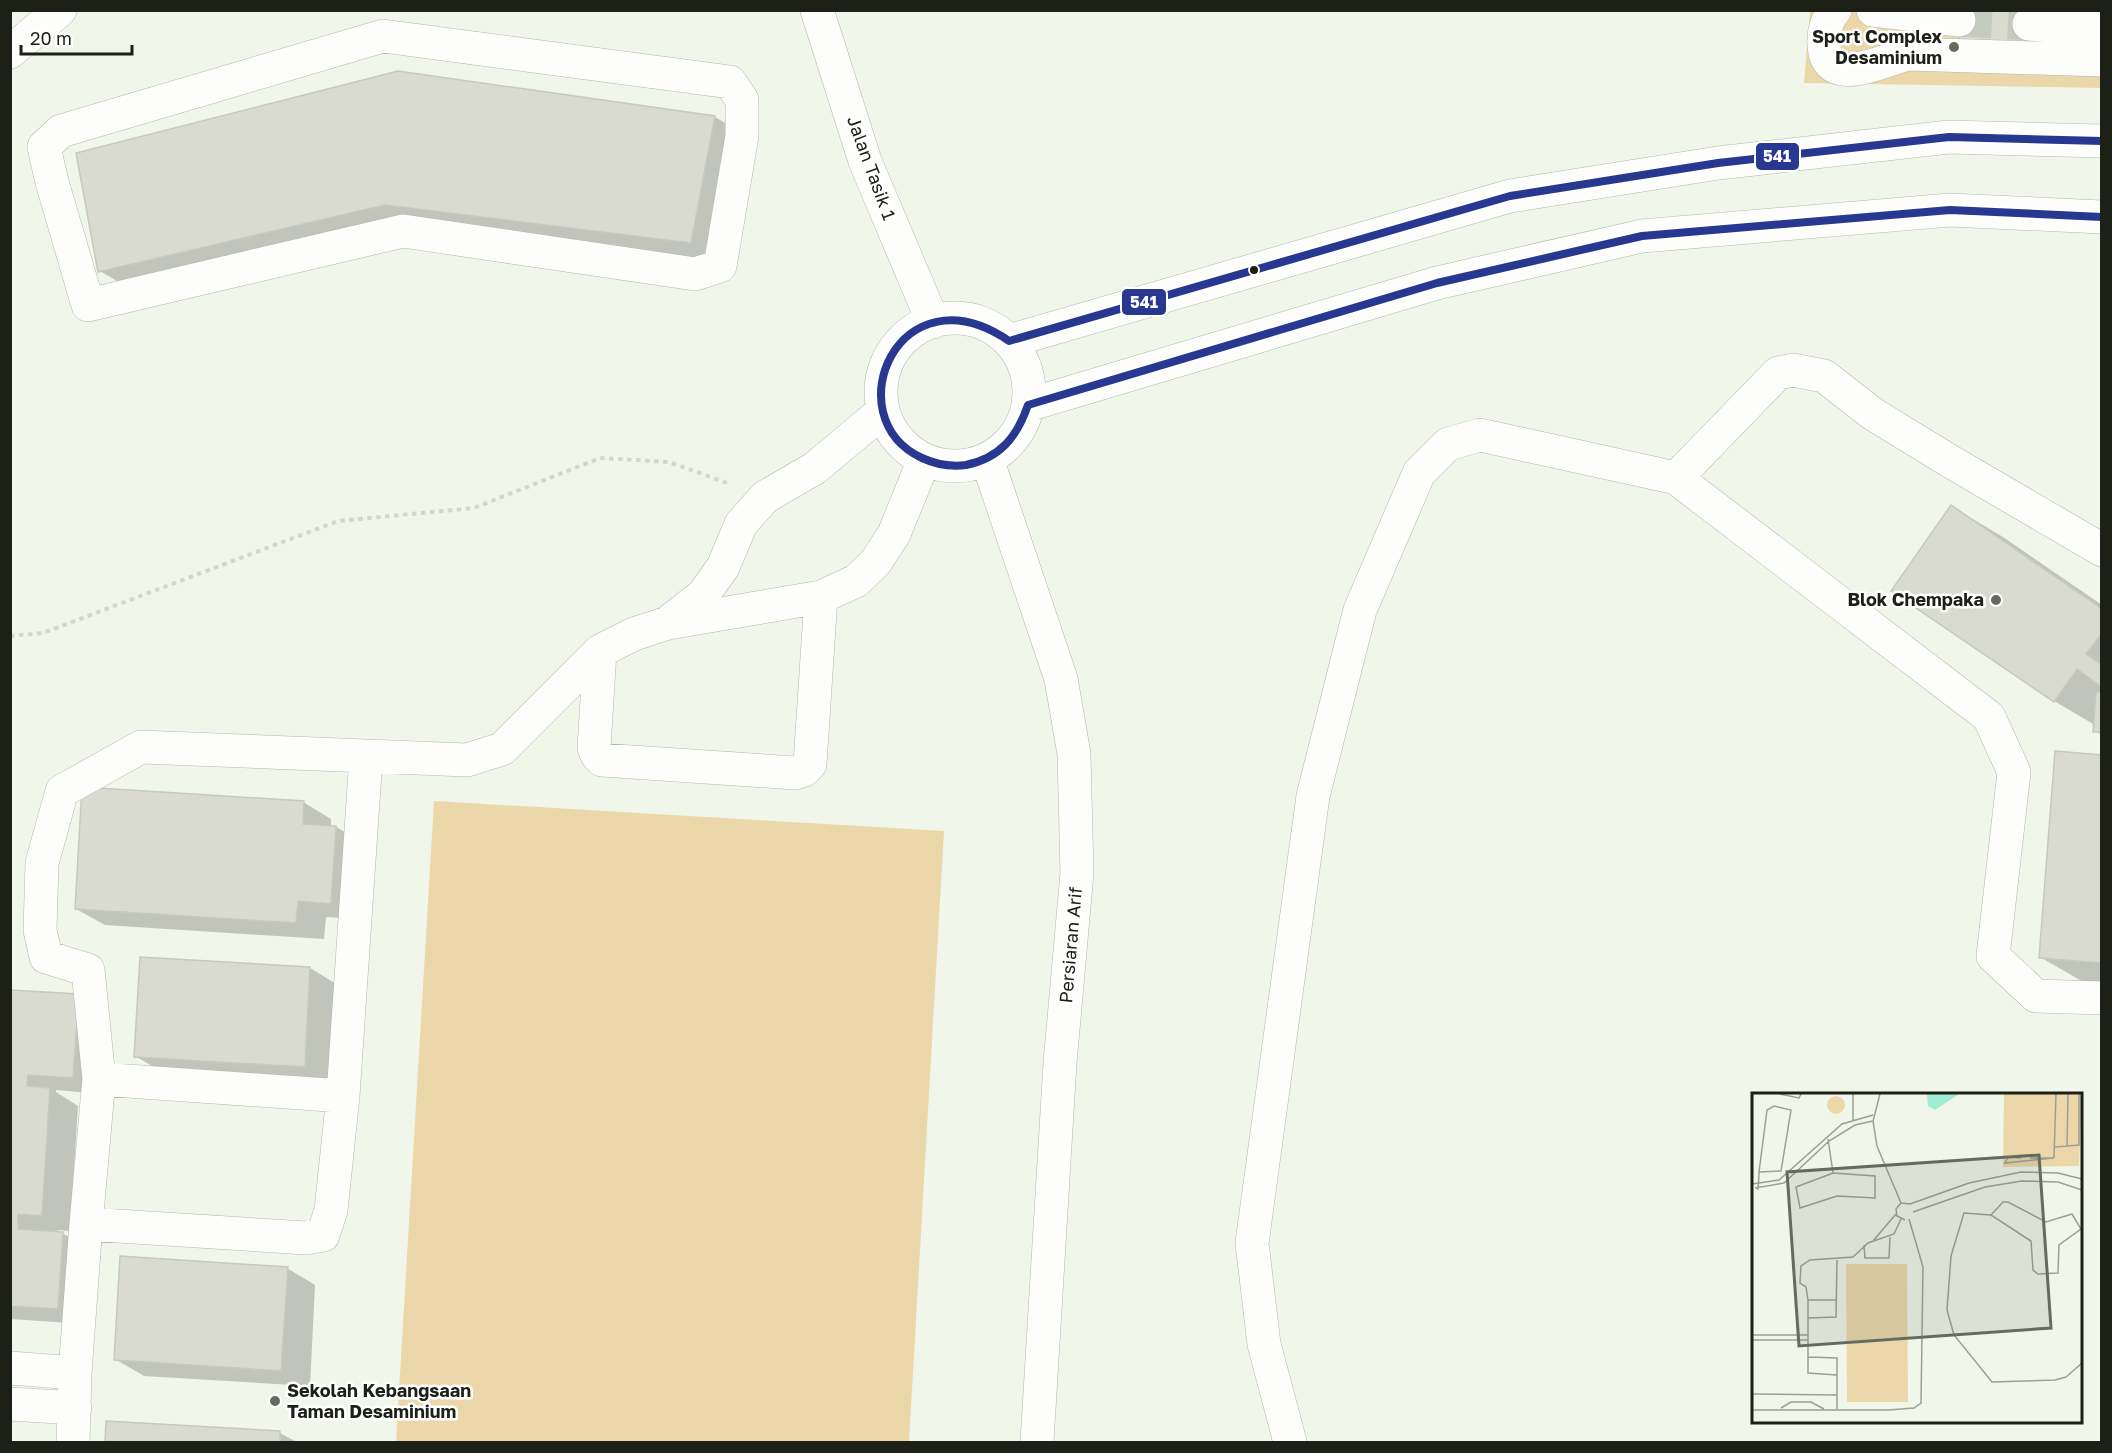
<svg xmlns="http://www.w3.org/2000/svg" width="2112" height="1453" viewBox="0 0 2112 1453" font-family="'Golos Text',sans-serif">
	<style>
		.green { fill: #ecd7aa }
		.shadow { fill: #0003 }
		.building { fill: #d9dbd0; stroke: #c7c9bf; stroke-width: 1.5 }
		.lines { fill: none; stroke-linecap: round; stroke-linejoin: round }
		.minor-tunnel { stroke: #c6cbbf; stroke-width: 33; stroke-dasharray: 33 16; stroke-linecap: butt }
		.minor-casing { stroke: #b3b7ad; stroke-width: 34 }
		.path { stroke: #d3d5d0; stroke-width: 4; stroke-dasharray: 4.5 4.5; stroke-linecap: butt }
		.minor { stroke: #fdfefc; stroke-width: 33 }
		.bus-1-casing { stroke: #fff; stroke-width: 12 }
		.bus-1 { stroke: #283890; stroke-width: 8 }
		.poi-dot { fill: #666b60; stroke: #fff; stroke-width: 2 }
		.bus-dot { fill: #1c2017; stroke: #fff; stroke-width: 2 }
		.labels { text-anchor: middle; stroke-width: 5; stroke-linejoin: round; paint-order: stroke }
		.poi-label { font-size: 18px; font-weight: bold; fill: #1c2017; stroke: #fff; text-anchor: end }
		.street-label { font-size: 18px; fill: #1c2017; stroke: #fff }
		.inset-road { fill: none; stroke: #9ba095; stroke-width: 1.5 }
		.view { fill: #666b60; fill-opacity: 0.15; stroke: #666b60; stroke-width: 3 }
		.inset-edge { fill: none; stroke: #1c2017; stroke-width: 3 }
		.line-badge { stroke: #fff; stroke-width: 2 }
		.badge-label { font-size: 16px; text-anchor: middle; font-weight: bold; fill: #fff }
	</style>
	<rect width="100%" height="100%" fill="#f0f6e9"/>
	<path class="green" d="M1810,11H2101V88L1804,83Z
		M434,801L944,831L909,1442H396Z"/>
	<path class="shadow" d="M1963,10H2102V17L2066,73Z
		M398,73L715,117L752,139L728,264L423,225L137,293L100,271Z
		M1952,507L2003,537L2102,605V735L2095,731V725L2054,701Z
		M2102,757V988L2092,987L2040,957Z
		M303,802L331,819V827H336L364,843L359,919L326,917L324,939L105,925L76,909Z
		M310,968L338,985L333,1083L164,1073L135,1056Z
		M10,991L79,996L101,1094L56,1090V1092L78,1106L70,1231L57,1230L91,1250L86,1324L10,1319Z
		M287,1268L315,1285L310,1386L144,1376L115,1359Z
		M107,1422L280,1433L297,1442H106Z"/>
	<path class="building" d="M1960,10H2029V53L1959,47Z
		M398,71L715,116L691,243L385,205L98,272L76,153Z
		M1951,505L2102,609V633L2086,654L2102,665V687L2077,669L2054,702L1891,591Z
		M2096,692H2102V732H2093Z
		M2055,751L2102,755V963L2039,958Z
		M82,787L304,801L303,824L336,826L331,904L298,901L296,923L75,909Z
		M140,957L310,967L305,1067L134,1057Z
		M10,990L79,994L73,1078L28,1075L27,1086L50,1088L42,1216L18,1214V1229L63,1232L58,1309L10,1306Z
		M120,1256L288,1267L281,1371L114,1360Z
		M106,1421L280,1431V1442H105Z"/>
	<g class="lines">
		<path class="minor-tunnel" d="M1959,20L2029,24"/>
		<g class="minor-casing">
			<path id="minor" d="M817,10L865,161L933,322
				M1835,10C1827,19 1823,32 1824,45C1826,92 1886,58 1909,54L2102,60
				M1873,10L1959,20
				M2029,24L2102,29
				M383,36L730,82L742,100V136L720,266L695,274L403,231L88,305L52,182L44,147L61,131Z
				M10,52L60,10
				M881 392a74 74 0 1 1 148 0a74 74 0 1 1-148 0Z
				M1009,341L1510,196L1718,163L1949,137L2102,141
				M1028,405L1437,283L1642,236L1950,210L2102,217
				M987,459L1061,679L1074,754L1077,873L1060,1063L1037,1442
				M1676,478L1778,373L1793,370L1824,376L1873,414L1948,460L2102,550
				M671,620L703,595L723,567L741,524L765,497L815,468L883,411
				M600,651L594,748L597,755L602,760L795,773L804,770L810,764L821,597
				M99,1079L343,1096
				M86,1224L306,1238L323,1235L331,1210L343,1096L366,757
				M10,1368L75,1373L86,1224L99,1079L88,970L46,957L40,930L42,863L62,791L141,747L467,760L502,749L600,651L634,634L668,623L821,597L856,581L875,563L894,534L924,460
				M10,1404L75,1408
				M73,1442L75,1373
				M1290,1442L1264,1344L1252,1243L1313,796L1360,610L1419,473L1448,444L1480,435L1676,478L1989,717L2014,772L1993,956L2036,996L2102,998"/>
		</g>
		<path class="path" d="M10,636L43,633L338,521L474,508L600,458L669,462L730,484"/>
		<use href="#minor" class="minor"/>
		<g class="bus-1-casing">
			<path id="bus-1" d="M2102,141L1949,137L1718,163L1510,196L1009,341C899,266 834,417 922,458C935,464 951,467 966,465C1000,458 1017,437 1028,405L1437,283L1642,236L1950,210L2102,217"/>
		</g>
		<use href="#bus-1" class="bus-1"/>
	</g>
	<g class="poi-dot">
		<circle cx="1954" cy="47" r="6"/>
		<circle cx="1996" cy="600" r="6"/>
		<circle cx="275" cy="1401" r="6"/>
	</g>
	<circle class="bus-dot" cx="1254" cy="270" r="5"/>
	<g class="labels">
		<g class="poi-label">
			<text x="1942" y="43">Sport Complex<tspan x="1942" dy="21">Desaminium</tspan></text>
			<text x="1984" y="606">Blok Chempaka</text>
			<text x="287" y="1397" text-anchor="start">Sekolah Kebangsaan<tspan x="287" dy="21">Taman Desaminium</tspan></text>
		</g>
		<g class="street-label">
			<text transform="translate(871 168) rotate(70)" y="6">Jalan Tasik 1</text>
			<text transform="translate(1071 945) rotate(-85)" y="6">Persiaran Arif</text>
		</g>
	</g>
	<g transform="translate(1752 1093)">
		<rect width="330" height="330" fill="#f0f6e9"/>
		<path d="M252,1H330L327,73L251,74ZM75 12a9 9 0 1 1 18 0a9 9 0 1 1-18 0ZM94,171H155L156,309H95Z" fill="#ecd7aa"/>
		<path d="M175,1H207L183,17L176,13Z" fill="#9deed4"/>
		<path class="inset-road" d="M28,1L47,5L49,1M101,1V27M128,1L121,28L125,53L149,110M76,46L81,80M303,54L327,52V1M315,54L316,1M269,65L256,64L253,70L302,65H278M302,65L304,1M81,80L123,83V105L85,103L48,115L44,94ZM0,91L27,87L90,31L121,22M3,95L32,90L77,48L103,32L121,28M6,97L7,82V79L15,17L22,13L39,17L29,78L7,79M158,111L217,90L269,79L306,80L330,86M161,119L233,94L270,88L306,89L330,97M239,122L251,109H256L294,129L320,121L329,136L307,152L306,180L286,181L281,177L279,148L239,122L212,120L199,163L195,217L202,242L240,289L303,287L314,284L330,270M153,127L145,123L144,116L149,110L158,111M121,148L144,121M112,152L113,165H137L138,144M56,207H85M56,225L84,224L85,167M0,242H56V207L54,194L48,190L49,173L58,167L101,164L116,150L142,141L149,126M56,242V280L85,282M0,247H56M56,264L85,265V316M0,301L85,302M29,315L39,309H59L72,316M0,317H136L162,315L169,310L171,174L157,126"/>
		<path class="view" d="M287,62L299,235L47,253L35,79Z"/>
		<rect width="330" height="330" class="inset-edge"/>
	</g>
	<g class="line-badge">
		<rect x="1755" y="142" width="45" height="29" rx="6" fill="#283890"/>
		<rect x="1121" y="288" width="46" height="28" rx="6" fill="#283890"/>
	</g>
	<g class="badge-label">
		<text x="1777" y="162">541</text>
		<text x="1144" y="308">541</text>
	</g>
	<rect width="2112" height="1453" fill="none" stroke="#1c2017" stroke-width="24"/>
	<path d="M21 45v9h111v-9" fill="none" stroke="#1c2017" stroke-width="3"/>
	<text x="30" y="45" font-size="18" fill="#1c2017" stroke="#ffffff" stroke-width="4.5" paint-order="stroke">20 m</text>
</svg>
